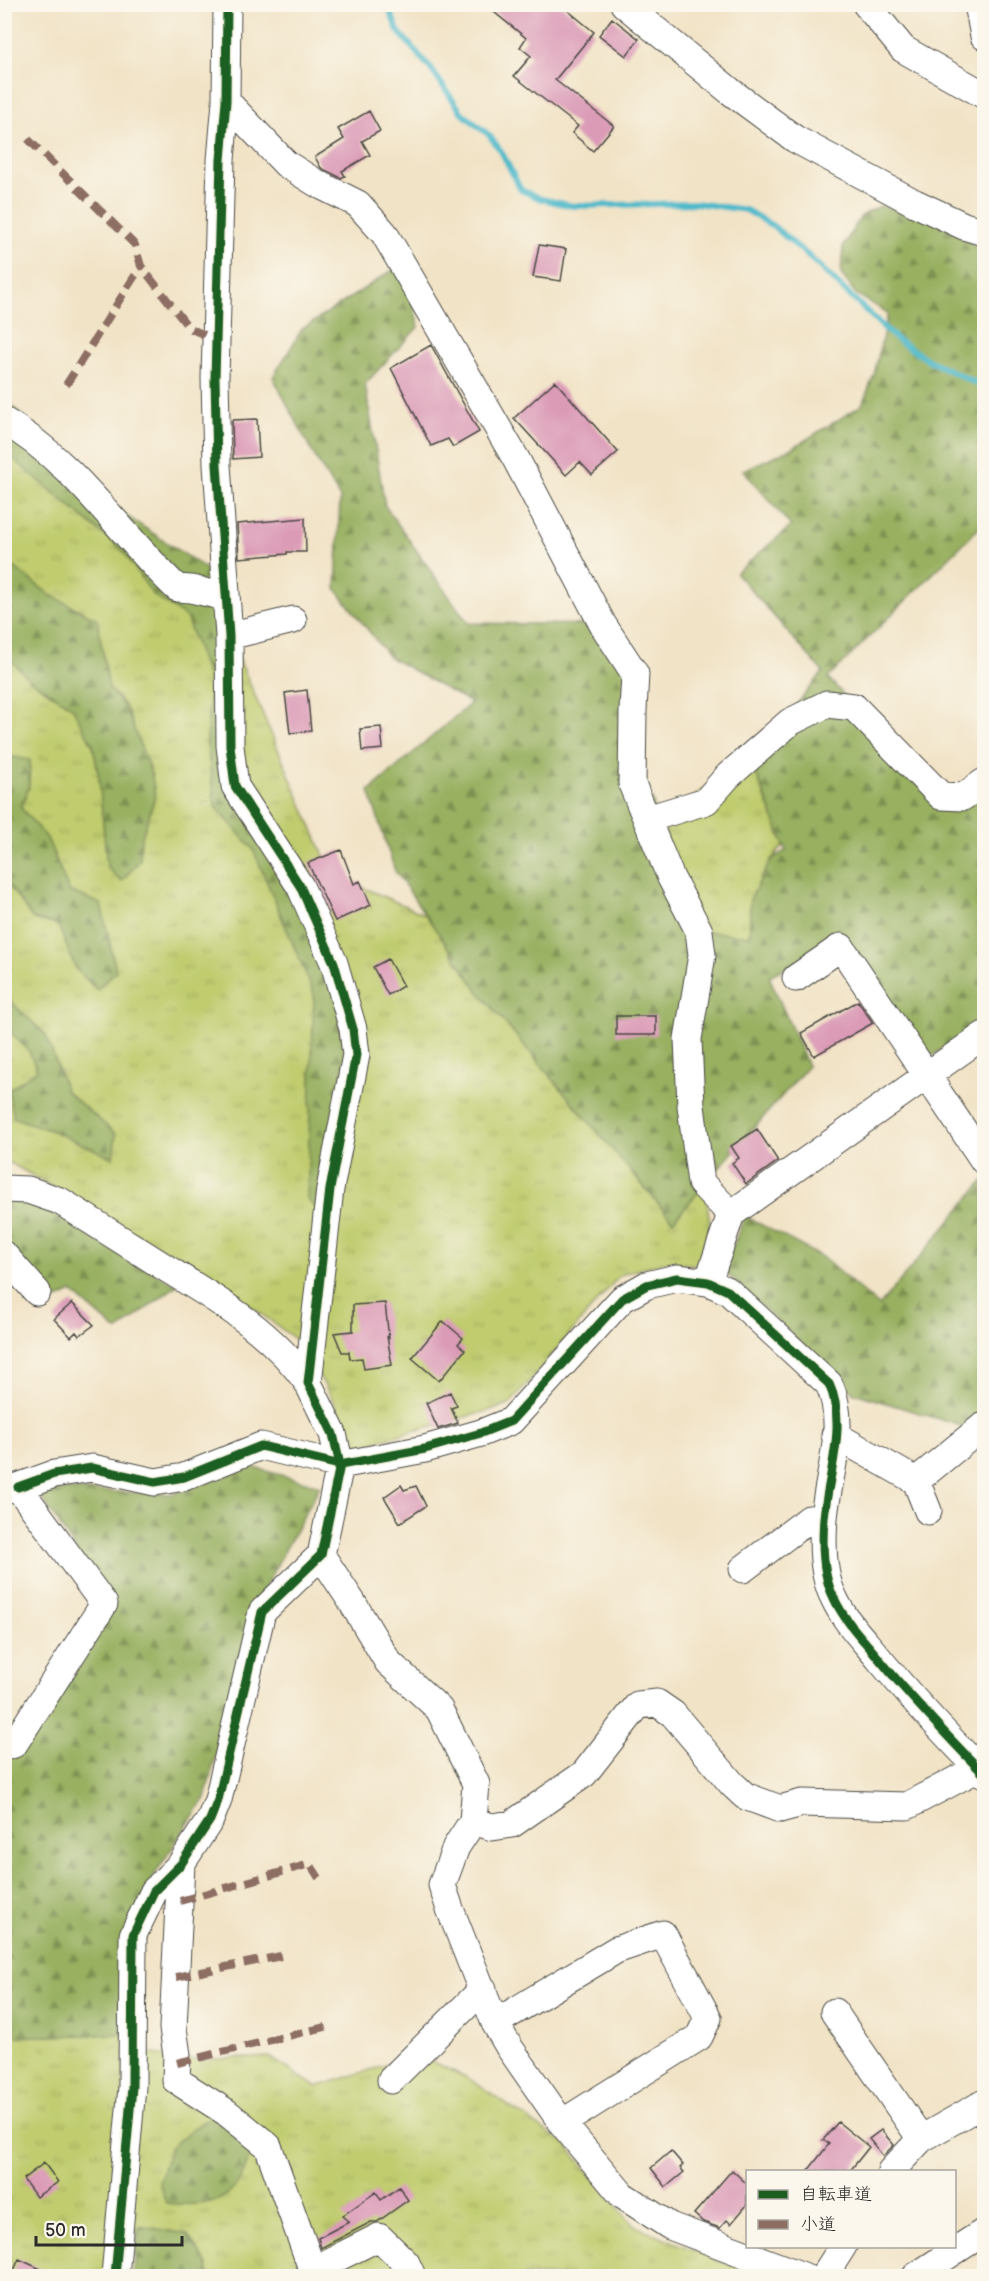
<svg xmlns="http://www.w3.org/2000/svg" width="989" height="2281" viewBox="0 0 989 2281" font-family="'Balsamiq Sans','Klee One',sans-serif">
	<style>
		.grass { fill: url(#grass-tufts); stroke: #767c4c; stroke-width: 1.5 }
		.forest { fill: url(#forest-firs); stroke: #626e46; stroke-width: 1.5 }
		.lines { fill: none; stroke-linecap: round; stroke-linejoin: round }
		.stream { stroke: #4eb9ca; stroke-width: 6 }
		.building { fill: #db9bb7 }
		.minor-casing { stroke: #494742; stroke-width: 29 }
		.minor { stroke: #fff; stroke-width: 27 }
		.quiet { stroke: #8d6e63; stroke-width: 8; stroke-dasharray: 15 8; stroke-linecap: butt }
		.cycleway-casing { stroke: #fbf7ec; stroke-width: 13 }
		.cycleway { stroke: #1b5e20; stroke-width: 9 }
	</style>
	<defs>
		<pattern id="grass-tufts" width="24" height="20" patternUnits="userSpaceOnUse" patternTransform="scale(1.5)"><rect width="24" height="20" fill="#c0cc6e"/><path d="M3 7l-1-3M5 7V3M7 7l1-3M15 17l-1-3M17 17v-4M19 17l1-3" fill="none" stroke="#a5af5f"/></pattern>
		<pattern id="forest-firs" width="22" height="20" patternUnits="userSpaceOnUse" patternTransform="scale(1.5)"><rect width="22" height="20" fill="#98b061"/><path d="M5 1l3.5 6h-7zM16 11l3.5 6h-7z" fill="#7c8f50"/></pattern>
	</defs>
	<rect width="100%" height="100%" fill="#fbf7ec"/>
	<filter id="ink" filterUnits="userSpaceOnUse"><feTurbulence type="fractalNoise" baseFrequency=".0167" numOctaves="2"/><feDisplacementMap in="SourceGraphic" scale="12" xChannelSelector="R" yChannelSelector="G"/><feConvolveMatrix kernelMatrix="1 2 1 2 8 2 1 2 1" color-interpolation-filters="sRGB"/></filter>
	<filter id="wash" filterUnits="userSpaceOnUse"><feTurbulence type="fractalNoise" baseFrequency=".008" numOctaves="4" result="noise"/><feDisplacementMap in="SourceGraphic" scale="24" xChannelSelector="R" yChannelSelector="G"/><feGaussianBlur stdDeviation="1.35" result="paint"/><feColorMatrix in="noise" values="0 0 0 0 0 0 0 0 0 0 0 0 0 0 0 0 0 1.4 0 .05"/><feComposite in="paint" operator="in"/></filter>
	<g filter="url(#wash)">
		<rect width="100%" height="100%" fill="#f1e3c6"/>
		<path class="grass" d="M5,397L104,508L229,636L332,874L474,936L696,1118L710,1224L700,1265L663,1262L620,1275L509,1405L358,1446L302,1344L206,1273L5,1160Z
			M749,755L784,845L771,860L750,900V936H699L666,844L665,819Z
			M125,2034L116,2276H5L4,2037Z
			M132,2050L190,2060L270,2057L316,2087L417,2055L468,2078L566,2145L633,2225L722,2262L771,2276H305L310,2267L290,2276H205L187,2234L129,2233Z"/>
		<path class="forest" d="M880,206L945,221L984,254V523L828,678L947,808L984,782V1022L927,1059L836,942L769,976L808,1066L673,1221L479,992L395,871L369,791L471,703L389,657L336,589L340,498L311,450L273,377L302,329L402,264L419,326L365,384L385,506L468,623L603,625L635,674L643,775L699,931L750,936V900L771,860L786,850L749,755L766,742L823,672L736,573L791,526L743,470L791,449L862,405L874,375L888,313L856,294L841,274L843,246L861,216Z
			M4,426L89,491L205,568L222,605L245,766L334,963L344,1058L320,1212L307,1199L314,994L253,849L215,806L207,743L210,683L186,617L153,595L123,551L5,452Z
			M4,559L50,595L97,619L109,688L126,708L152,776L155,797L141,840L140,860L122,881L107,868L99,778L93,746L72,707L30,680L5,654Z
			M4,755L30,760L29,787L21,808L47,838L69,891L101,904L116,971L97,990L76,969L58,925L33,919L5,880Z
			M4,995L46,1035L66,1091L116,1134L113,1158L53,1131L14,1118L8,1090L37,1070L29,1051L5,1027Z
			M984,1180V1433L854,1393L723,1270L745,1216L822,1257L879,1306Z
			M4,1200L41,1206L102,1244L177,1285L117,1331L72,1292L44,1306L5,1260Z
			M252,1467L320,1486L253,1609L205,1798L153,1877L125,2034L5,2037L4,1758L113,1607L36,1489L173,1494Z
			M208,2119L253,2133C246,2193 225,2210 166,2203L159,2183L170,2148L192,2129Z
			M139,2226L187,2234L208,2265V2276H133Z"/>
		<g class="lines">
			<path class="stream" d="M387,4L398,31L431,69L462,113L489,135L501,151L521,190L541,199L573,206L696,203L746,210L773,226L806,254L896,339L928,360L984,387"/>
		</g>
		<g id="blocks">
			<path class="building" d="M484,4H560L594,32L555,80L614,126L593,151L572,133L578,126L514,76L531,56L520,47L526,38Z
				M612,18L639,39L626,56L599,35Z
				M369,111L380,131L362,141L370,155L342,171L345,176L341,178L321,168L315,157L344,139L338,129Z
				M539,245L566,249L561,281L533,277Z
				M431,345L479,432L453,447L448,439L431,446L391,368Z
				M555,381L618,452L592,475L580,462L566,475L514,418Z
				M257,419L259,457L233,459L232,420Z
				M305,518L306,552H287V554L239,558L237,524Z
				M307,690L311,731L290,733L285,693Z
				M381,727L383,749L362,751L360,729Z
				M341,850L354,884L360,881L371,905L335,921L308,863Z
				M388,959L403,986L388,995L373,967Z
				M858,1001L873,1023L814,1056L801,1033Z
				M616,1016H656V1035H616Z
				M757,1129L778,1161L746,1184L732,1163L739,1158L731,1146Z
				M72,1303L94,1325L79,1336L76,1332L71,1337L54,1319Z
				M385,1303L389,1339L387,1336L392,1365L364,1369L362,1358L350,1359L349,1352H342L334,1333L353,1331V1305Z
				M443,1321L463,1338L458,1344L465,1350L439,1381L412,1358Z
				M450,1392L457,1406L451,1408L458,1423L438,1429L426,1403Z
				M401,1485L404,1490L416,1486L426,1506L400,1523L384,1497Z
				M838,2122L869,2147L849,2172H807L829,2144L823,2140Z
				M881,2130L894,2145L883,2156L869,2139Z
				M671,2151L683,2165L680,2168L684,2172L666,2187L651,2168Z
				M44,2163L58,2182L36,2197L23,2179Z
				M732,2170L747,2184V2205L731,2224L727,2220L720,2228L703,2222L694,2214Z
				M399,2187L408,2200L377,2222H371L321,2248L318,2238L349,2222L342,2216L376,2192L381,2200Z
				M19,2259L58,2277H11Z"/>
		</g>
	</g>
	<g filter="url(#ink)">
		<use href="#blocks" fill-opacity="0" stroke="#494742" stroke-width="1.5"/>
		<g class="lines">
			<g class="minor-casing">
				<path id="minor" d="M624,4L730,91L795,139L915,203L964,226L984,232
					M866,4L903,49L984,95
					M978,4L984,36
					M226,101L286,164L318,184L358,204L384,233L516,459L603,625L635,674L633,710L632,784L671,878L699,931L702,955L688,1039L691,1106L701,1183L731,1214
					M4,421C75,462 119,533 177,588L191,589L226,597
					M229,636L293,620
					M647,819L706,801L728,776L790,722L827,704L854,707L941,796L963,797L984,782
					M796,978L841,947L984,1161
					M4,1189L28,1190L60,1201C96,1224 133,1247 169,1270C221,1302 272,1332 308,1383
					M4,1255L37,1292
					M708,1282L731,1214L984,1035
					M835,1435L916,1481L928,1511
					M916,1481L982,1427
					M18,1487L54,1474L92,1468L155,1482L184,1477L261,1446L340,1465L425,1449L481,1433L511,1421L622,1299L647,1285L677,1278L708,1282L728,1291L829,1384C848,1425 828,1474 824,1518C822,1544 822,1575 834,1598C845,1622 864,1640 880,1660C913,1700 948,1737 984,1774
					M4,1489L18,1487L104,1604L14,1744L4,1747
					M321,1555L352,1602L388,1662L439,1709L476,1784L473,1821L456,1847L442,1885L450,1909L495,2023L509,2047L562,2123L622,2195L670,2226L803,2276
					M743,1569L809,1519L824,1518
					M473,1821L492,1827L512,1824L584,1774L638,1705L657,1703L673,1714L732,1784L745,1796L780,1809L802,1803L907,1806L984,1765
					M181,1864L173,2028L177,2055L176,2080L226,2112L268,2146L311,2266L319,2267L379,2237L406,2263L412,2276
					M834,2012L921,2139L984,2103
					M495,2023L616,1950L663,1934L708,2018L699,2037L562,2123
					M391,2080L483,1989
					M891,2171L921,2139
					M115,2276L132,2087L133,1935L154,1891L181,1864L210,1820L218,1800L262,1612L321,1555L340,1465L333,1434L308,1383L330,1189L356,1055L353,1029L334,963L300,886L235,786L230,746L229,636L217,465L215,378L221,160L226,101L227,4
					M824,2276L843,2246
					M916,2276L984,2232"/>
			</g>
			<use href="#minor" class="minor"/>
			<path class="quiet" d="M4,6L8,4
				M28,139L135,245L141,266L189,328L216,340
				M66,385L141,266
				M180,1901L310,1864L319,1878
				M176,1977L281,1956
				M177,2063L333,2025"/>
			<g class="cycleway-casing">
				<path id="cycleway" d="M18,1487L54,1474L92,1468L155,1482L184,1477L261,1446L340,1465L425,1449L481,1433L511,1421L622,1299L647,1285L677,1278L708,1282L728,1291L829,1384C848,1425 828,1474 824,1518C822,1544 822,1575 834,1598C845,1622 864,1640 880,1660C913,1700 948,1737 984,1774
					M115,2276L132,2087L133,1935L154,1891L181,1864L210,1820L218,1800L262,1612L321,1555L340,1465L333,1434L308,1383L330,1189L356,1055L353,1029L334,963L300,886L235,786L230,746L229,636L217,465L215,378L221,160L226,101L227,4"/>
			</g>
			<use href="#cycleway" class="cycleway"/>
		</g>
	</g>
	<rect width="989" height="2281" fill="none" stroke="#fbf7ec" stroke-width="24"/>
	<rect x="746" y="2170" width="210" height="78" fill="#fbf7ec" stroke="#a8a59f" stroke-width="1.5"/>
	<rect x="758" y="2190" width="30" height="9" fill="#1b5e20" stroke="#a8a59f" stroke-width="1.5"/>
	<text x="800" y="2200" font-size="18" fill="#2b2b2b">自転車道</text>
	<rect x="758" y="2220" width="30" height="9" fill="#8d6e63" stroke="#a8a59f" stroke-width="1.5"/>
	<text x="800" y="2230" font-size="18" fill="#2b2b2b">小道</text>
	<path d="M36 2236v9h146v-9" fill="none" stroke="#2b2b2b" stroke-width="3"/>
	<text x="45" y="2236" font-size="18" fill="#2b2b2b" stroke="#fbf7ec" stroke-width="4.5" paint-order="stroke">50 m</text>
</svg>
